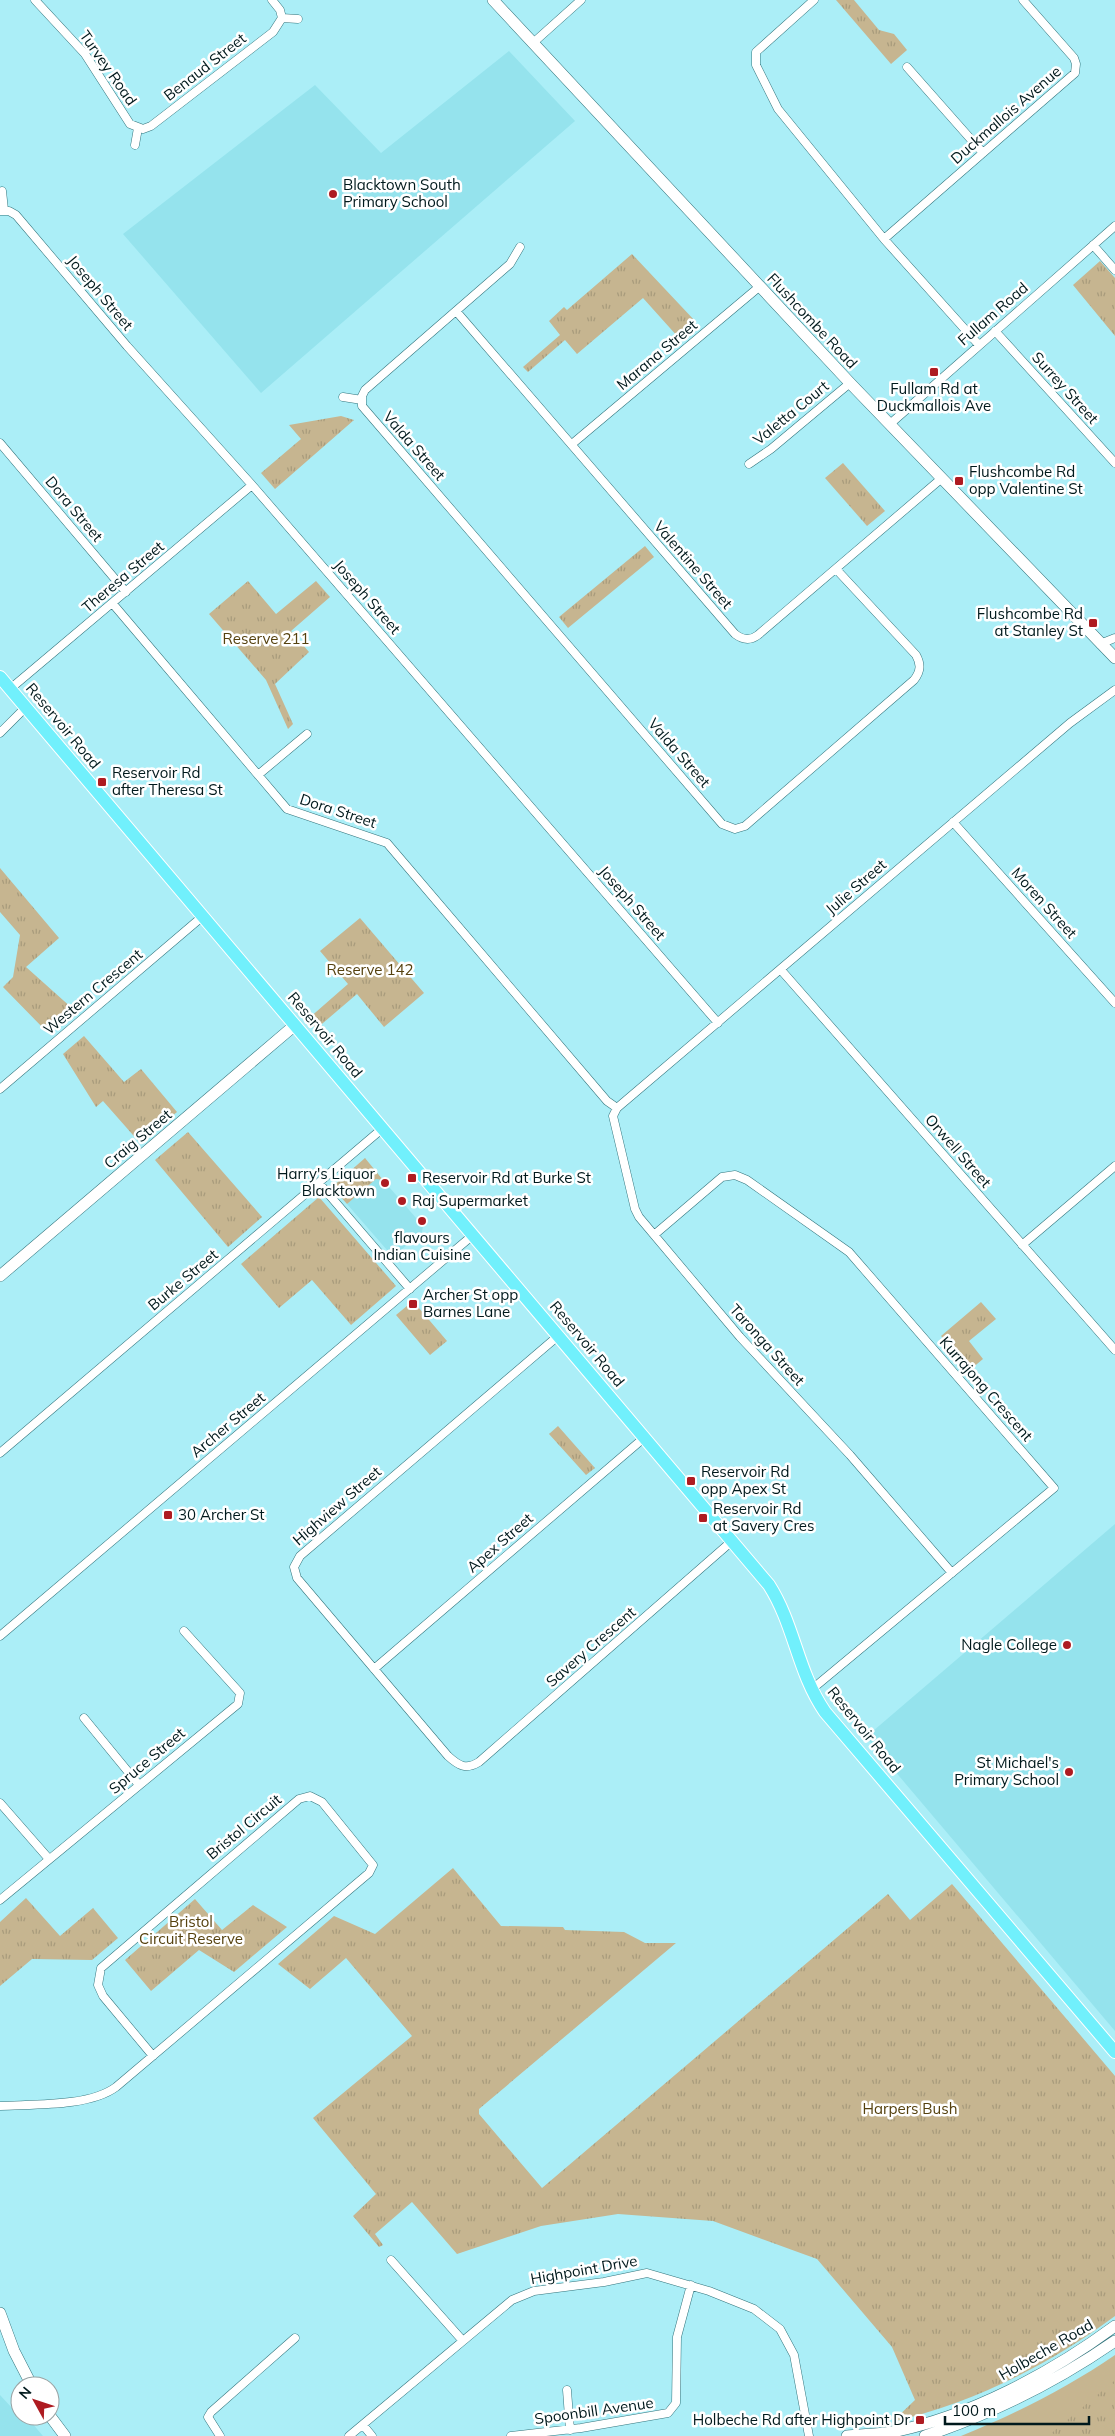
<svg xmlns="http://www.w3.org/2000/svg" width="1115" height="2436" viewBox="0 0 1115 2436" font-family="Mulish,sans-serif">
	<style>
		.built { fill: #95e3ed }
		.grass { fill: #c6b590 }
		.park { fill: url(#park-tufts) }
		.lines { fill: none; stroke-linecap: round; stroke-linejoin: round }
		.street-casing { stroke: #33757d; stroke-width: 9 }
		.secondary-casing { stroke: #33757d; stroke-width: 12 }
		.primary-casing { stroke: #fff; stroke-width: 14 }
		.street { stroke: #fff; stroke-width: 8 }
		.secondary { stroke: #fff; stroke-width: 11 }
		.primary { stroke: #71f0fc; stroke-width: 12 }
		.poi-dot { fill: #ae1b21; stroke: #fff; stroke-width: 2 }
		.labels { text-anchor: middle; stroke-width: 5; stroke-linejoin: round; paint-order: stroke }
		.street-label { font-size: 15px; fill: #00191c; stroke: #fff }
		.poi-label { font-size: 15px; fill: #00191c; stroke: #fff; text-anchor: start }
		.park-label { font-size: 15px; fill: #55410e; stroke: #fff }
	</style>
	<defs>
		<pattern id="park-tufts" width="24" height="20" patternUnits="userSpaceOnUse" patternTransform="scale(1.25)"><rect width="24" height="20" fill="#c6b590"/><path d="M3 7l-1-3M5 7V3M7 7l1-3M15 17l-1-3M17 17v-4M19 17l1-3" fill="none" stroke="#a89b7c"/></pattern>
	</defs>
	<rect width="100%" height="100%" fill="#abeef7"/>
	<path class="built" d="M509,51L575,121L261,393L123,234L315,85L381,153Z
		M376,1179L383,1180L423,1226L422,1232L393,1257L347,1204Z
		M1115,1524V2031L866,1737Z
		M0,2395L12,2408L18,2406L20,2416H26L43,2436H0Z"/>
	<path class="grass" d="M1115,2355V2436H961C1015,2414 1067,2388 1115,2355Z"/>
	<path class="park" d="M836,0H854L879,30L894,34L907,50L891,64Z
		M632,254L696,322L678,337L643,298L577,354L565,340L528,372L523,367L560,335L549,321L564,307L567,310Z
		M1100,261L1115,278V336L1073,285Z
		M341,416L354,420L275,489L261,473L301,439L289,425Z
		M843,463L885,511L867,526L825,478Z
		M645,546L654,557L568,628L559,617Z
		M248,581L276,614L316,581L330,597L291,631L309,652L275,684L293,724L288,729L266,680L209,614Z
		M0,868L59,938L26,967L73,1009L46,1031L3,987L13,977L20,935L0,912Z
		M360,918L424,993L384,1027L357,994L316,1029L308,1019L348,984L320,951Z
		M84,1036L124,1082L141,1069L177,1112L140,1143L103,1101L96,1107L63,1054Z
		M188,1132L262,1217L228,1247L155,1160Z
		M365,1158L383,1180L376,1179L347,1204L332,1187Z
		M319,1197L396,1286L351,1325L312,1280L279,1308L241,1264Z
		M413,1301L447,1341L430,1355L396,1315Z
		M981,1302L996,1319L969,1341L983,1359L971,1369L941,1336Z
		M558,1426L595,1468L586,1475L549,1434Z
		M453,1868L501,1926L563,1927L565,1930L624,1932L645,1943H676L479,2109V2114L542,2188L888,1894L910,1920L952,1884L1115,2076V2316C1048,2366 972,2403 892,2422L915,2400L892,2347L817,2259L713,2221L618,2214L541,2226L457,2254L412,2202L375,2234L383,2245L379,2247L353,2216L376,2194L313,2118L412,2036L346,1958L310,1989L278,1964L334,1916L375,1934Z
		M26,1898L60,1936L93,1908L118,1938L92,1960L32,1959L0,1986V1922Z
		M195,1899L222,1930L253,1905L287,1927L234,1972L199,1950L151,1991L125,1960Z
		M1114,2381L1115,2436H1048Z"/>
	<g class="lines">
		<g class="street-casing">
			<path id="street" d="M35,0L85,54L130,124L143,129L151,126L273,32L282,18
				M272,0L280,10L282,18
				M814,0L756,52V65L778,109L884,239L979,345
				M282,18L298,19
				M533,43L581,0
				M907,67L983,153
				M135,145L138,128
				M2,191L4,210
				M0,211H9L16,215L127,346L252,485L718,1023
				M884,239L1075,73L1076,64L1074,58L1023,0
				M1093,245L1115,270
				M520,247L510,264L365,390L362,396V406L722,824L735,829L745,826L914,680C921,671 921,664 916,655L836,569
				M456,311L735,634C743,640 750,641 758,635L942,478
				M995,331L1115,463
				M343,397L362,400
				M890,424L1115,226
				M0,443L126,592
				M572,444L759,287
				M749,464L771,449L850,383
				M113,604L287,809L387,843L607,1101L617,1108
				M1100,644L1115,638
				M10,689L252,485
				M0,733L25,708
				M258,775L307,734
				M953,822L1115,1003
				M781,970L1115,1350
				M0,1089L203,916
				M319,1183L410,1289
				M654,1235L722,1177L735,1175L747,1180L849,1252L1054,1488L811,1690
				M1022,1245L1115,1166
				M558,1336L300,1556L294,1567L297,1578L448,1756C459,1766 466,1770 479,1762L732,1541
				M0,1453L383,1128
				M952,1573L850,1455L740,1337L639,1217L635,1209L613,1116L617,1108L1070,723L1115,690
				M0,1636L473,1235
				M374,1669L645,1437
				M84,1718L139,1785
				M0,1803L49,1859
				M0,1900L238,1704L240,1693L184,1631
				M0,2106C33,2104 89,2107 116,2087L369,1873L373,1865L322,1802L310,1796L299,1799L101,1968L98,1985L103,1996L153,2056
				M391,2260L463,2341
				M567,2390L570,2430
				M363,2425L372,2436
				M220,2436L208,2417L211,2412L295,2338
				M349,2436L512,2300L534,2291L604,2282L647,2273L709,2291L754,2309L780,2329L794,2355L809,2436
				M511,2436L581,2428L668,2413L676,2403L677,2337L691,2285"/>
		</g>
		<g class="secondary-casing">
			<path id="secondary" d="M493,0L850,383L1115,658
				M0,1276L295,1025
				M0,2313L14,2351L32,2386
				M50,2416L65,2436
				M847,2436C862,2435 878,2434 892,2432C969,2417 1053,2372 1115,2326
				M925,2436C993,2413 1056,2382 1115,2341"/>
		</g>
		<g class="primary-casing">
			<path id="primary" d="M0,677L769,1585C795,1626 797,1671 825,1712L1115,2052"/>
		</g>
		<use href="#street" class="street"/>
		<use href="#secondary" class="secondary"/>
		<use href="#primary" class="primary"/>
	</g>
	<g class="poi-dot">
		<circle cx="333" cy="194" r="5"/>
		<rect x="929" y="367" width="10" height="10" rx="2.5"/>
		<rect x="954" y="476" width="10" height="10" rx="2.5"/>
		<rect x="1088" y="618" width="10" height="10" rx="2.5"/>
		<rect x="97" y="777" width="10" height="10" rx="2.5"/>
		<rect x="407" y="1173" width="10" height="10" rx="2.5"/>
		<circle cx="385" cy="1183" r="5"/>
		<circle cx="402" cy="1201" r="5"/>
		<circle cx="422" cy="1221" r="5"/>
		<rect x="408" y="1299" width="10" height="10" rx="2.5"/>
		<rect x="686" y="1476" width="10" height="10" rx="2.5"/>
		<rect x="163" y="1510" width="10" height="10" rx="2.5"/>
		<rect x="698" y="1513" width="10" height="10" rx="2.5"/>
		<circle cx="1067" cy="1645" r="5"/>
		<circle cx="1069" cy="1772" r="5"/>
		<rect x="915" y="2415" width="10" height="10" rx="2.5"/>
	</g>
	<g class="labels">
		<g class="street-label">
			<text transform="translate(205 67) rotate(-38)" y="5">Benaud Street</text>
			<text transform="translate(108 68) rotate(55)" y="5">Turvey Road</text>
			<text transform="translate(1006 115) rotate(-41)" y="5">Duckmallois Avenue</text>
			<text transform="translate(100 293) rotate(50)" y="5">Joseph Street</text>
			<text transform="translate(993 314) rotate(-41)" y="5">Fullam Road</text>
			<text transform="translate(812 321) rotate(47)" y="5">Flushcombe Road</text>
			<text transform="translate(657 355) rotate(-40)" y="5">Marana Street</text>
			<text transform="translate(1065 388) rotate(48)" y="5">Surrey Street</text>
			<text transform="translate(791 413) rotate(-39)" y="5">Valetta Court</text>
			<text transform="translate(414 446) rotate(49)" y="5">Valda Street</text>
			<text transform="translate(74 509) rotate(50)" y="5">Dora Street</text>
			<text transform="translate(693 565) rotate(49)" y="5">Valentine Street</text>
			<text transform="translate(123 577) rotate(-40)" y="5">Theresa Street</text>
			<text transform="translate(367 597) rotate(49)" y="5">Joseph Street</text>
			<text transform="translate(63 726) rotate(50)" y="5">Reservoir Road</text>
			<text transform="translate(679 753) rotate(49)" y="5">Valda Street</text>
			<text transform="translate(338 811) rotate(18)" y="5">Dora Street</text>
			<text transform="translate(856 887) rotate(-41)" y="5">Julie Street</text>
			<text transform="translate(632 903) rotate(49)" y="5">Joseph Street</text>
			<text transform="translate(1044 903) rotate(48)" y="5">Moren Street</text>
			<text transform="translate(93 992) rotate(-40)" y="5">Western Crescent</text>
			<text transform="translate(325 1035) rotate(50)" y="5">Reservoir Road</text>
			<text transform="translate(138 1139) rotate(-40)" y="5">Craig Street</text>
			<text transform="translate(958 1151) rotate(49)" y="5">Orwell Street</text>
			<text transform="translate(183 1280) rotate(-40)" y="5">Burke Street</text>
			<text transform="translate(587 1344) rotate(50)" y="5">Reservoir Road</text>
			<text transform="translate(767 1345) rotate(48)" y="5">Taronga Street</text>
			<text transform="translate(986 1389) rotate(49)" y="5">Kurrajong Crescent</text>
			<text transform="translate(228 1425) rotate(-40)" y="5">Archer Street</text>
			<text transform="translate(337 1506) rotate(-41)" y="5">Highview Street</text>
			<text transform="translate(500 1543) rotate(-41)" y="5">Apex Street</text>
			<text transform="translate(591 1647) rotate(-41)" y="5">Savery Crescent</text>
			<text transform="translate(864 1730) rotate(51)" y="5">Reservoir Road</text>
			<text transform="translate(147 1761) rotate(-40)" y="5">Spruce Street</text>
			<text transform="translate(244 1827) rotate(-40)" y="5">Bristol Circuit</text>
			<text transform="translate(584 2270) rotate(-10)" y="5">Highpoint Drive</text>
			<text transform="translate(1046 2350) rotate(-30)" y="5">Holbeche Road</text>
			<text transform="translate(594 2411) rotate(-8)" y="5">Spoonbill Avenue</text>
		</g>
		<g class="poi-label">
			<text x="343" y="190">Blacktown South<tspan x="343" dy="17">Primary School</tspan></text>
			<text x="934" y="394" text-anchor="middle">Fullam Rd at<tspan x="934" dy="17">Duckmallois Ave</tspan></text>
			<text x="969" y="477">Flushcombe Rd<tspan x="969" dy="17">opp Valentine St</tspan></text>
			<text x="1083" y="619" text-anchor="end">Flushcombe Rd<tspan x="1083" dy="17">at Stanley St</tspan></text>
			<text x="112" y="778">Reservoir Rd<tspan x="112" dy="17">after Theresa St</tspan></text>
			<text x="375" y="1179" text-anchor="end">Harry's Liquor<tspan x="375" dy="17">Blacktown</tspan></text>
			<text x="422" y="1183">Reservoir Rd at Burke St</text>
			<text x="412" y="1206">Raj Supermarket</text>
			<text x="422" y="1243" text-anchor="middle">flavours<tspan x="422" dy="17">Indian Cuisine</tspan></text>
			<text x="423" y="1300">Archer St opp<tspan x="423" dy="17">Barnes Lane</tspan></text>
			<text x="701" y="1477">Reservoir Rd<tspan x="701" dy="17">opp Apex St</tspan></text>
			<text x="713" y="1514">Reservoir Rd<tspan x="713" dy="17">at Savery Cres</tspan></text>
			<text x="178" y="1520">30 Archer St</text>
			<text x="1057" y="1650" text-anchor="end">Nagle College</text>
			<text x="1059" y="1768" text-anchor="end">St Michael's<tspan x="1059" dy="17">Primary School</tspan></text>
			<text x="910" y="2425" text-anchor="end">Holbeche Rd after Highpoint Dr</text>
		</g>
		<g class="park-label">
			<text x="266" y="644">Reserve 211</text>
			<text x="370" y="975">Reserve 142</text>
			<text x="191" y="1927">Bristol<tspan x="191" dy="17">Circuit Reserve</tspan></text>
			<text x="910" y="2114">Harpers Bush</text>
		</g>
	</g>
	<g transform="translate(35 2401) rotate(310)"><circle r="24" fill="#ffffff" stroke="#99a3a4"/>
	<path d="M0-4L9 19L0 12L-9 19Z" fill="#ae1b21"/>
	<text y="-8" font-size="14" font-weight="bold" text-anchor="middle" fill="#00191c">N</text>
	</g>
	<path d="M945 2416v8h144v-8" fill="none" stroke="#00191c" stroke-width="2.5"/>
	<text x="952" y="2416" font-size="15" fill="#00191c" stroke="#ffffff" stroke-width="4" paint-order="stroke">100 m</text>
</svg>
